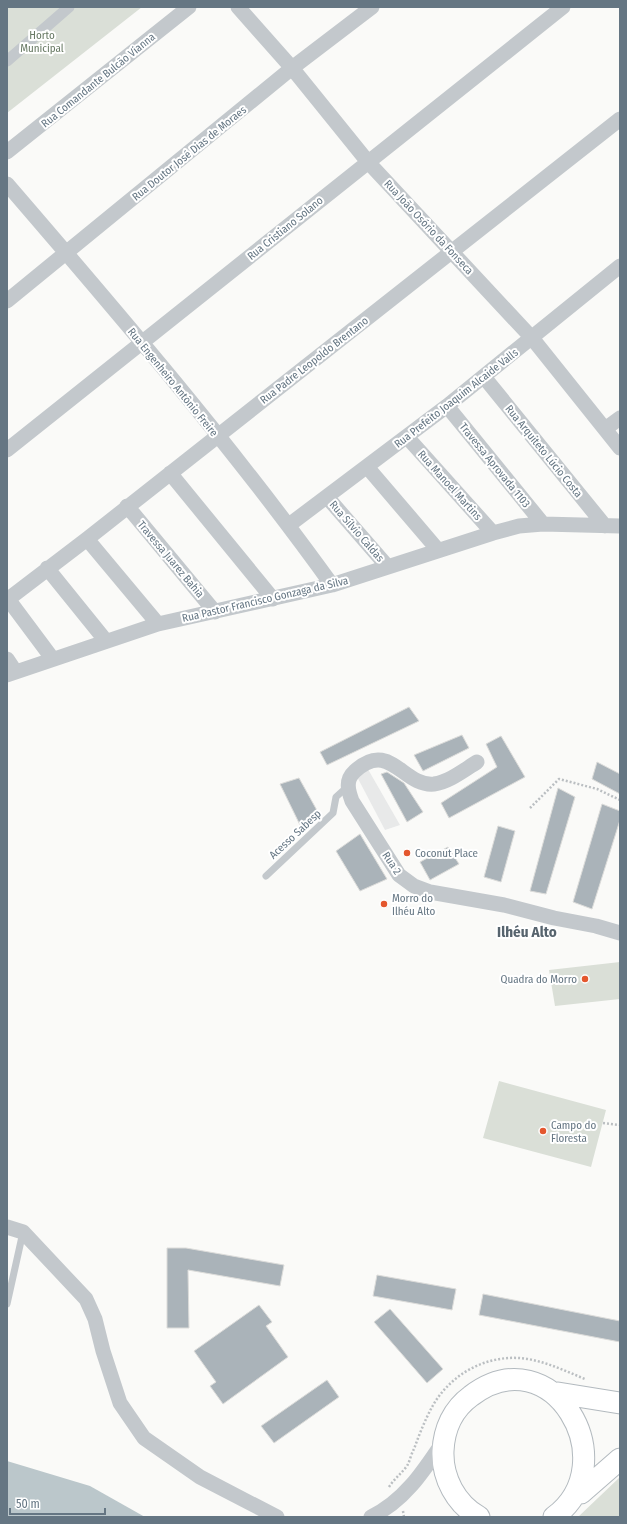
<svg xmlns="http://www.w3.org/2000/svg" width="627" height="1524" viewBox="0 0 627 1524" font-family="'Fira Sans Condensed',sans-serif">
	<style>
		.built { fill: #e8e9e9 }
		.green { fill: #dadfd7 }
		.water { fill: #bbc7cb }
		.building { fill: #aab3b9; stroke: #dcdcda }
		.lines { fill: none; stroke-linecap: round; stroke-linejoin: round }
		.secondary-casing { stroke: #b3babf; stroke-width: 23 }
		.path { stroke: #bbbfc2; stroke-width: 2.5; stroke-dasharray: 2 2; stroke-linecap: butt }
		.service { stroke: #c3c8cc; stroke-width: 7 }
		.pedestrian { stroke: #c3c8cc; stroke-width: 11 }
		.minor { stroke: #c3c8cc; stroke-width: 15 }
		.secondary { stroke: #fff; stroke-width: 21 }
		.poi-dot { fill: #e4572e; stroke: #fff; stroke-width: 1.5 }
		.labels { text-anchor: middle; stroke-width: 4; stroke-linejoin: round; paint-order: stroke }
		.park-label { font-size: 11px; fill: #687a64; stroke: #fff }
		.street-label { font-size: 11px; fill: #657683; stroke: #fff }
		.poi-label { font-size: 11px; fill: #657683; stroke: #fff; text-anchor: start }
		.district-label { font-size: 15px; font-weight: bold; fill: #57646e; stroke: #fff }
	</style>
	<rect width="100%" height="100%" fill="#fafaf8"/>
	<path class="built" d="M365,764L400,825L385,830L354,771Z"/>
	<path class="green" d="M7,7H142L7,113Z
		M620,962V999L555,1006L549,970Z
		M499,1081L606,1110L591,1167L483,1138Z
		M620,1477V1517H578Z"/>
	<path class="water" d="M7,1461L90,1486L145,1517H7Z"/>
	<path class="building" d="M409,707L419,721L327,765L320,752Z
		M462,735L469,748L423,771L414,755Z
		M501,736L525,777L449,818L441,803L497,767L486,744Z
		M597,762L620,774V794L592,779Z
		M387,772L404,783L423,812L407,822L381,774Z
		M299,778L319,814L300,825L280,784Z
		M558,788L575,797L546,894L530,891Z
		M602,804L620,811V820L592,909L573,902Z
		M498,826L515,831L501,882L484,877Z
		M360,834L387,879L360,891L336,851Z
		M448,847L459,864L430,880L420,862Z
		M167,1248H186L284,1265L280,1286L188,1270L189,1328H167Z
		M377,1275L456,1289L452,1310L373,1296Z
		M483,1294L620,1321V1342L479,1315Z
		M259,1305L272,1322L266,1326L288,1357L223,1404L210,1386L216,1382L194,1351Z
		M390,1309L443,1369L427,1383L374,1322Z
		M327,1380L339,1397L274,1443L261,1426Z"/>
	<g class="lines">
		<g class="secondary-casing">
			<path id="secondary" d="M558,1393L620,1403
				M581,1493L620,1459
				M479,1517C456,1504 442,1478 443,1451C444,1429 453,1409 471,1396C552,1334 627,1463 554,1517"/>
		</g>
		<path class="path" d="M530,808L559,779L597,789L620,800
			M603,1123L620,1125
			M389,1487C394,1479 401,1474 407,1466C410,1461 411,1454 414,1449C419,1435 425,1420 432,1407C452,1371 493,1351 533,1360C551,1364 568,1372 585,1379
			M403,1511L404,1517"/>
		<path class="service" d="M266,876L333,813L336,797L347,787
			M7,1304L23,1232"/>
		<path class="pedestrian" d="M7,61L69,7"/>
		<path class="minor" d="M238,7L292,68L368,162L532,338L620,448
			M7,152L189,7
			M7,184C119,314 232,446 332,585
			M7,301L292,68L372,7
			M484,377L605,526
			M447,406L543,524
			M605,429L620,418
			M407,437L493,533
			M7,450L563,7
			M368,468L438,550
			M170,473L273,599
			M327,497L387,566
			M127,506L215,612
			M289,525L447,406L620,266
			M87,539L158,624
			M47,568L106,641
			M8,599L52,658
			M7,600L87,539L620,119
			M7,659L15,671
			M7,675L158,624L332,585L493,533L519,526L543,524L620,526
			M477,762C464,770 449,782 434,784C403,787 390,739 355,771C345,780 348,790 352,801L399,875L414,886L430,892L504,905L554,918L596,926L620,933
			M7,1227L23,1232L86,1299L95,1319L103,1351L120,1403L144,1438L200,1477L277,1517
			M371,1517C404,1501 423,1472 443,1442"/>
		<use href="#secondary" class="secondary"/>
	</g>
	<g class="poi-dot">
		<circle cx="407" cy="853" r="4"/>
		<circle cx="384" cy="904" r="4"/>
		<circle cx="585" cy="979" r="4"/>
		<circle cx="543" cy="1131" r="4"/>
	</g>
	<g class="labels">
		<g class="park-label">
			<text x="42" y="39">Horto<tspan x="42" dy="13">Municipal</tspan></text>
		</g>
		<g class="street-label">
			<text transform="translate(98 80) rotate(-39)" y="4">Rua Comandante Bulcão Vianna</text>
			<text transform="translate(189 153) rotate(-39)" y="4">Rua Doutor José Dias de Moraes</text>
			<text transform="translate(429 227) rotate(47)" y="4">Rua João Osório da Fonseca</text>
			<text transform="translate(285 228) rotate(-39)" y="4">Rua Cristiano Solano</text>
			<text transform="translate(314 360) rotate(-38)" y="4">Rua Padre Leopoldo Brentano</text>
			<text transform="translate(173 382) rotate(51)" y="4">Rua Engenheiro Antônio Freire</text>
			<text transform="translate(456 398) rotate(-38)" y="4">Rua Prefeito Joaquim Alcaide Valls</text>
			<text transform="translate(544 451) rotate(51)" y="4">Rua Arquiteto Lúcio Costa</text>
			<text transform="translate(495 465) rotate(51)" y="4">Travessa Aprovada 1103</text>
			<text transform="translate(450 485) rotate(48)" y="4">Rua Manoel Martins</text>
			<text transform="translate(357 531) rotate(49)" y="4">Rua Sílvio Caldas</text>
			<text transform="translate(171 559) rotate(50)" y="4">Travessa Juarez Bahia</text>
			<text transform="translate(265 599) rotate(-13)" y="4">Rua Pastor Francisco Gonzaga da Silva</text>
			<text transform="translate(295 834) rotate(-43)" y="4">Acesso Sabesp</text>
			<text transform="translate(392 863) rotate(56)" y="4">Rua 2</text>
		</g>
		<g class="poi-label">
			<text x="415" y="857">Coconut Place</text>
			<text x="392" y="902">Morro do<tspan x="392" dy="13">Ilhéu Alto</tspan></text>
			<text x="577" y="983" text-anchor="end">Quadra do Morro</text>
			<text x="551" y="1129">Campo do<tspan x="551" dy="13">Floresta</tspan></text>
		</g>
		<g class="district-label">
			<text x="527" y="937">Ilhéu Alto</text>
		</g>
	</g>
	<rect width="627" height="1524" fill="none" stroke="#657683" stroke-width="16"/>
	<path d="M10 1508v6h95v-6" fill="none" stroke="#657683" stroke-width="2"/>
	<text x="16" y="1508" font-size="12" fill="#657683" stroke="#ffffff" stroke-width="3" paint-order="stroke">50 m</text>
</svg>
